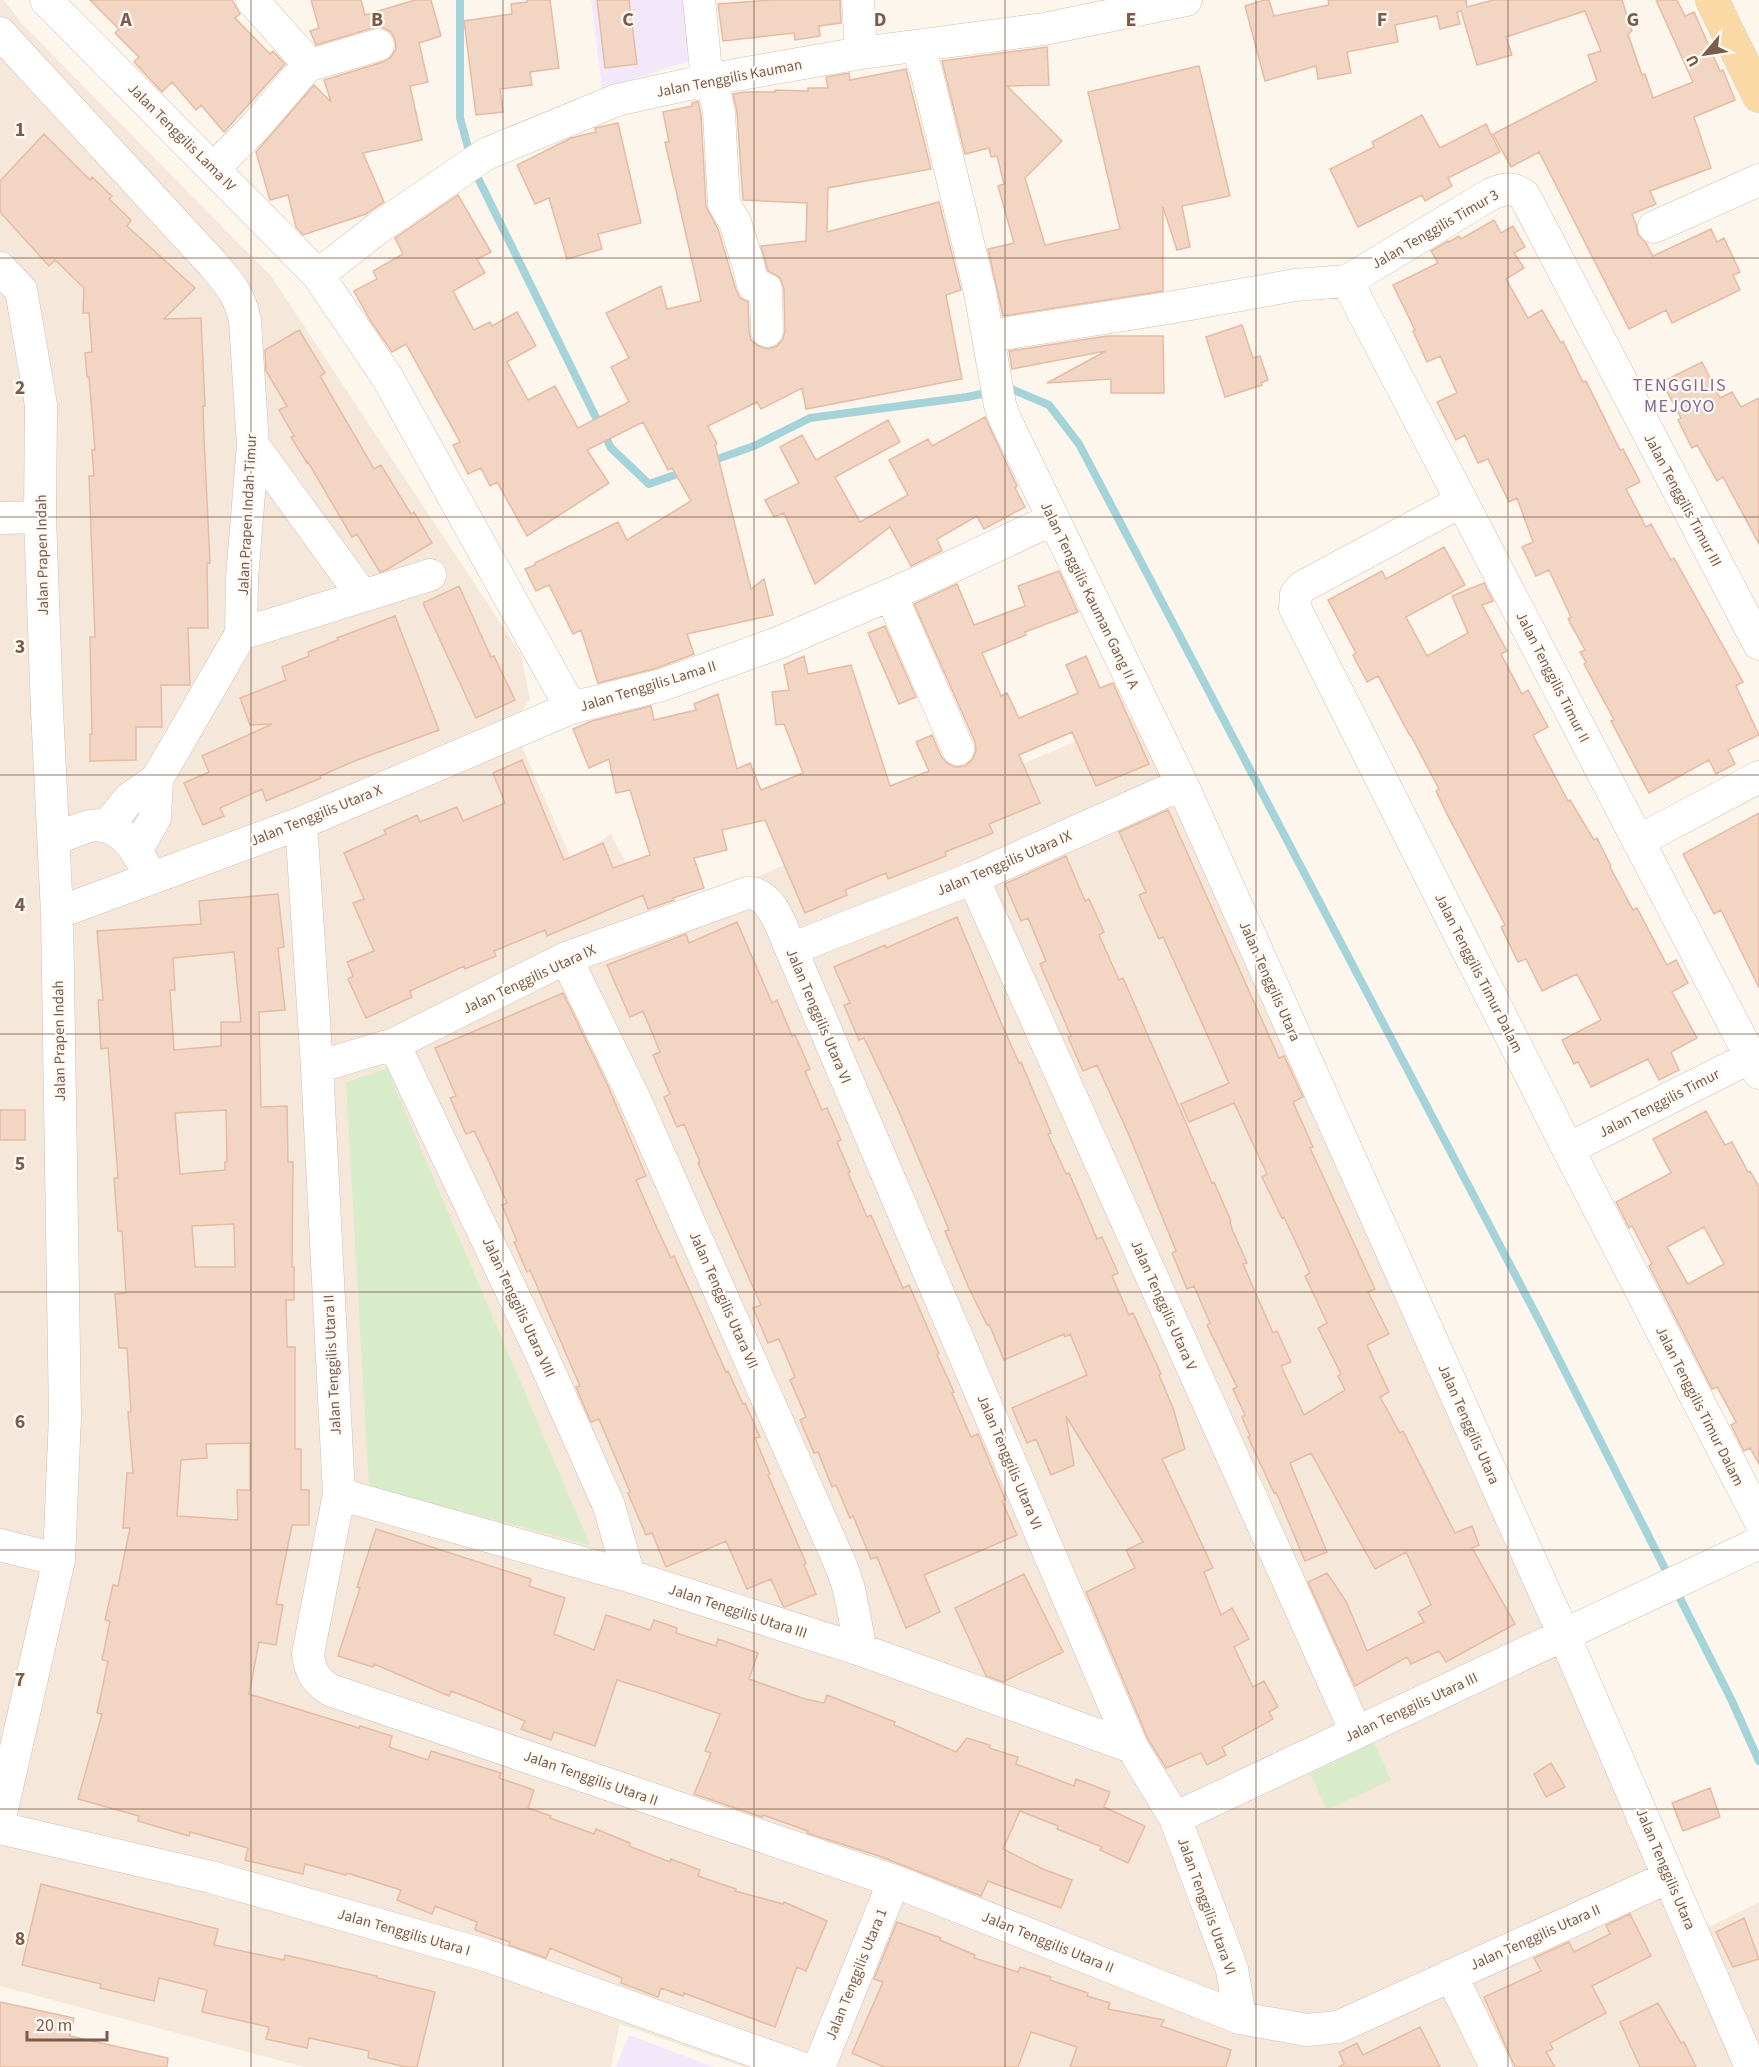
<svg xmlns="http://www.w3.org/2000/svg" width="1759" height="2067" viewBox="0 0 1759 2067" font-family="'Source Sans 3',sans-serif">
	<style>
		.residential { fill: #f5e8da }
		.education { fill: #f3e8fa }
		.green { fill: #d8ecc9 }
		.lines { fill: none; stroke-linecap: round; stroke-linejoin: round }
		.stream { stroke: #a5d3da; stroke-width: 8 }
		.building { fill: #f3d5c3; stroke: #e6bba3; stroke-width: 1.5; fill-rule: evenodd }
		.minor-casing { stroke: #d1beb0; stroke-width: 33 }
		.major-casing { stroke: #dad1cd; stroke-width: 34 }
		.minor { stroke: #fff; stroke-width: 32 }
		.major { stroke: #fbd9a5; stroke-width: 33 }
		.grid { fill: none; stroke: #7a5c4d; stroke-width: 1.5; stroke-opacity: 0.55 }
		.labels { text-anchor: middle; stroke-width: 4.5; stroke-linejoin: round; paint-order: stroke }
		.street-label { font-size: 15px; fill: #7a5c4d; stroke: #fffaf3 }
		.quarter-label { font-size: 18px; letter-spacing: 1.5px; fill: #846695; stroke: #fffaf3 }
		.grid-label { font-size: 20px; text-anchor: middle; font-weight: bold; fill: #7a5c4d; stroke: #fffaf3; stroke-width: 4.5; stroke-linejoin: round; paint-order: stroke }
	</style>
	<rect width="100%" height="100%" fill="#fdf6ec"/>
	<path class="residential" d="M0,0H4L23,25L271,276L521,654L530,699L512,724L572,861L611,834L655,920L1140,714L1681,1941L1759,1902V2067H744L620,2024L611,2067H304L0,1986Z"/>
	<path class="education" d="M591,0H692L699,58L602,89Z
		M629,2035L714,2067H616Z"/>
	<path class="green" d="M387,1069L590,1545L369,1487L346,1082Z
		M1374,1743L1391,1780L1327,1810L1310,1774Z"/>
	<g class="lines">
		<path class="stream" d="M460,0V118L471,158
			M474,170L611,448L649,484L686,471
			M1003,389L1009,388L1049,405L1079,444L1540,1322L1731,1699L1759,1761
			M709,462L754,446L810,418L967,397L991,392"/>
	</g>
	<path class="building" d="M90,0H232L240,14L235,18L270,54L273,51L285,64L224,132L201,105L196,110L172,82L162,92L134,62L139,57L115,33L119,29Z
		M311,0H361L365,15L415,0H431L441,36L419,43L428,82L410,86L422,140L363,153L384,202L366,214L303,235L296,227L288,195L270,200L256,152L314,85L331,102L324,80L383,62L391,57L396,49L395,40L391,32L382,27L373,28L316,45L310,31L319,28Z
		M527,0H550L559,68L530,72L532,85L500,89L503,112L476,115L464,21L512,14L511,4L527,2Z
		M597,0H629L637,64L605,68Z
		M772,0H840L841,23L819,26L820,36L795,40L794,33L723,41L718,4Z
		M1264,0H1269L1274,16L1329,5L1328,0H1466L1467,7L1493,0H1622L1632,31L1628,34L1642,75L1645,74L1653,98L1693,82L1656,0H1677L1685,16L1694,12L1720,71L1723,70L1735,100L1694,117L1711,168L1650,191L1656,204L1632,214L1636,224L1638,235L1646,243L1653,256L1711,229L1717,242L1724,238L1740,272L1733,275L1740,290L1672,323L1666,310L1629,329L1539,152L1511,167L1493,134L1597,81L1588,55L1601,51L1585,11L1506,37L1512,55L1477,65L1461,11L1457,12L1460,24L1440,29L1437,16L1395,25L1398,42L1347,52L1351,73L1318,79L1316,66L1265,81L1245,6Z
		M1047,47L1049,85L1007,86L1062,141L1025,178L1045,245L1120,229L1088,92L1199,66L1230,196L1182,206L1190,247L1177,250L1163,207V291L1003,316L988,249L1014,243L998,186L1004,184L997,156L991,157L989,148L965,154L942,61Z
		M906,69L931,169L828,188L827,232L939,202L961,290L946,295L962,379L806,409L802,388L761,409L757,402L708,426L717,444L715,445L751,589L764,579L773,615L687,634L694,654L657,668L598,683L581,630L573,634L549,585L536,591L525,569L535,565V563L618,522L627,540L691,501L672,468L668,470L643,422L587,450L609,483L527,536L497,482L490,486L481,468L468,474L453,445L460,442L406,344L392,352L370,320L354,291L377,279L373,271L403,254L395,238L458,195L491,252L477,259L485,273L453,291L474,330L490,322L492,326L517,312L536,346L507,362L528,400L555,386L578,428L629,402L611,367L629,358L606,313L661,286L667,309L701,301L665,142H669L663,112L692,106V103L698,101L701,115L706,206L718,229L736,290L740,298L748,302L749,331L751,340L758,346L768,349L777,346L783,339L785,331L784,289L780,278L768,271L761,246L806,241L807,203L743,200L737,112L733,94L745,92H775V90L808,91V88H828L826,77L849,73L850,80Z
		M1422,115L1440,148L1486,124L1500,152L1448,178L1452,186L1425,201L1422,195L1358,227L1330,169L1374,147L1372,142Z
		M618,123L641,223L598,234L602,249L567,259L549,198L535,204L517,165L571,138L596,132L595,128Z
		M44,134L90,180L92,177L112,196L109,199L131,220L127,226L195,288L164,319L201,318L205,406H203L204,438L210,563H207L208,628H188L190,685H161L162,727H136V760L90,761V734H92L90,637H95L89,476H94L92,450H95L89,377H87L85,353L92,352L89,313H83L84,288L55,260L49,266L0,212V181Z
		M1494,220L1501,233L1513,226L1525,247L1514,253L1524,268L1506,279L1528,318L1542,310L1561,343L1563,341L1583,382L1586,381L1620,450L1623,449L1640,482L1626,489L1646,527L1651,524L1671,560L1674,558L1743,682L1736,686L1759,735L1728,750L1735,764L1716,774L1709,760L1649,793L1611,721L1614,720L1584,664L1586,662L1580,652L1585,650L1568,619L1571,617L1549,570L1536,576L1522,547L1533,542L1517,498L1509,502L1488,459L1478,463L1465,435L1456,440L1437,402L1457,393L1440,356L1427,362L1413,331L1415,330L1393,285L1438,263L1431,251L1448,241L1449,242L1459,236L1461,239Z
		M1242,325L1253,358L1260,356L1268,380L1261,383L1262,385L1225,397L1206,337Z
		M299,330L325,373L320,376L374,469L381,465L411,514L414,512L432,543L386,570L380,572L357,534L352,537L308,462L307,463L291,437L294,436L279,410L287,406L266,371L265,350Z
		M1107,336H1163L1164,393H1111V379L1047,383L1106,351L1012,369L1009,351Z
		M1702,362L1720,398L1732,392L1741,407L1759,398V544L1723,477L1717,481L1697,445L1692,448L1678,420L1681,418L1662,382Z
		M985,417L1017,486L1015,488L1025,507L984,529L977,516L937,539L942,551L911,566L890,527L815,584L784,513L774,517L765,500L799,483L780,447L802,435L816,460L888,420L900,442L835,477L860,522L908,495L889,460L928,439L932,446Z
		M1444,547L1465,585L1406,617L1427,656L1468,633L1452,596L1484,583L1493,601L1482,605L1507,651L1501,654L1522,694L1528,690L1548,727L1533,735L1568,801L1570,800L1594,840L1597,838L1611,866L1610,867L1633,910L1637,908L1667,965L1676,960L1688,983L1672,992L1697,1038L1671,1052L1679,1070L1659,1080L1648,1059L1591,1087L1578,1062L1574,1064L1562,1040L1601,1020L1577,974L1542,991L1526,959L1518,962L1501,927L1505,925L1447,814L1436,791L1439,789L1411,736H1410L1378,676L1367,682L1353,655L1356,653L1328,600L1382,571L1386,579Z
		M1059,571L1078,612L1025,632L1026,635L982,653L1001,696L1007,693L1019,718L1078,693L1066,665L1086,656L1100,688L1113,683L1149,764L1096,786L1072,732L1019,755L1040,803L989,824L993,833L945,852L946,856L888,879L886,873L845,890L847,895L805,913L765,820L722,830L727,850L694,858L704,888L673,898L674,900L648,909L643,895L547,936L545,930L494,951L496,956L465,969L464,966L410,991L412,997L366,1018L348,979L353,976L347,962L374,951L353,903L364,899L344,853L386,834L384,830L417,815L420,822L457,807L463,821L505,803L493,773L522,760L564,860L603,843L613,868L650,855L630,790L616,793L609,759L589,768L573,729L592,721L651,706L654,720L696,710L694,704L718,694L737,769L750,763L761,790L803,773L784,724L776,725L772,692L789,690L784,665L804,656L808,674L851,665L890,786L929,771L916,742L932,735L941,756L947,763L955,767L965,766L973,759L976,750L975,742L914,604L957,584L974,625L1025,606L1018,586Z
		M459,586L491,657L494,656L515,700L476,718L423,603Z
		M395,616L439,730L357,760L320,776L321,778L266,801L262,789L220,808L224,816L203,825L184,783L209,772L202,756L272,724L250,725L240,698L286,680L282,667L309,656L308,652L338,640L337,638Z
		M885,626L916,697L899,704L868,633Z
		M1168,810L1279,1058L1284,1056L1303,1097L1293,1102L1313,1147L1310,1148L1375,1289L1368,1292L1389,1334L1367,1345L1389,1392L1380,1397L1400,1433L1403,1431L1455,1533L1472,1526L1479,1545L1472,1548L1515,1624L1446,1662L1439,1651L1411,1664L1407,1657L1355,1686L1308,1582L1327,1573L1346,1601L1367,1651L1424,1622L1418,1612L1431,1605L1406,1552L1375,1569L1311,1453L1290,1463L1327,1552L1305,1561L1276,1492L1274,1493L1248,1437L1250,1436L1242,1417L1245,1415L1233,1389L1237,1387L1207,1325L1210,1323L1194,1286L1187,1289L1172,1253L1176,1251L1129,1135L1097,1065L1083,1071L1068,1037L1071,1036L1040,964L1046,961L1028,918L1021,921L1005,884L1066,856L1085,901L1089,899L1104,932L1099,935L1119,980L1123,978L1212,1183L1214,1182L1231,1221L1230,1222L1232,1229L1247,1263L1243,1264L1273,1333L1277,1331L1291,1362L1281,1366L1304,1415L1345,1390L1338,1376L1341,1374L1318,1328L1327,1323L1305,1276L1310,1273L1284,1217L1282,1218L1262,1177L1267,1174L1234,1103L1189,1122L1181,1104L1229,1083L1163,937L1159,939L1139,895L1146,892L1119,832Z
		M1759,813V988L1721,910L1714,914L1683,854Z
		M278,894L284,947L278,948L285,1010L259,1012L261,1107L287,1106L288,1162H293L292,1267H294V1300H286L287,1347H295V1449H301V1490H309V1525H292L276,1604L283,1605L276,1645L259,1642L249,1694L359,1728L360,1726L392,1736L389,1747L428,1760L431,1751L501,1773L499,1778L534,1790L528,1808L551,1816L550,1818L594,1834L596,1829L630,1843L629,1846L670,1862L671,1859L700,1870L698,1876L736,1889L735,1891L783,1904L784,1902L827,1921L806,1971L797,1967L775,2027L684,1993L683,1996L661,1988L658,1997L621,1983L622,1978L550,1948L546,1958L509,1945L510,1942L475,1930L477,1922L435,1906L432,1914L397,1900L401,1890L347,1873L346,1875L305,1864L303,1874L245,1860L248,1848L190,1832L189,1836L138,1821L139,1816L78,1799L102,1714L97,1713L108,1661L102,1660L110,1621L105,1620L113,1585L118,1586L130,1528H123L127,1473H133L128,1412H131L127,1348H119L115,1294L126,1293L122,1231H118L114,1178H118L108,1048L101,1049L98,1000H103L97,931L201,924L199,901ZM234,952L241,1022H221V1046L174,1050L170,990H175L173,958ZM226,1110L227,1162H225V1170L180,1174L175,1113ZM234,1224L235,1267H195L192,1226ZM250,1443V1490H237L238,1520L177,1516L181,1460L207,1458L206,1444Z
		M957,917L1002,1025L1019,1063L1021,1062L1051,1133L1048,1134L1066,1174L1069,1173L1097,1239L1102,1237L1118,1273L1112,1276L1129,1315L1133,1313L1161,1374L1159,1375L1173,1408L1185,1449L1162,1459L1213,1568L1204,1572L1221,1615L1232,1608L1249,1639L1234,1647L1253,1687L1264,1681L1278,1707L1269,1712L1273,1719L1222,1747L1226,1755L1207,1765L1201,1753L1166,1768L1148,1739L1086,1592L1135,1568L1126,1550L1143,1542L1066,1416L1074,1465L1051,1475L1036,1439L1027,1443L1012,1408L1087,1375L1070,1334L1065,1337L1064,1334L1004,1360L989,1324L987,1325L968,1286L945,1231L949,1230L897,1107L864,1038L859,1040L844,1005L850,1003L834,967L885,945L886,948Z
		M737,922L772,1003L777,1000L792,1036L795,1035L810,1069L805,1071L822,1110L827,1108L841,1140L837,1142L850,1172L848,1173L867,1217L871,1215L903,1288L909,1285L939,1354L937,1355L954,1392L952,1393L971,1437L978,1434L1005,1499L1002,1501L1017,1535L924,1575L940,1612L906,1628L877,1557L871,1559L853,1516L850,1518L836,1485L832,1487L818,1452L814,1453L800,1420L806,1417L790,1380L795,1377L779,1339L768,1343L753,1308L761,1305L698,1163L700,1162L684,1124L677,1127L664,1097L670,1094L653,1055L660,1052L643,1011L630,1017L607,965L686,934L689,943Z
		M563,993L608,1086L646,1176L636,1180L655,1224L671,1258L674,1256L726,1372L728,1371L743,1404L745,1403L760,1437L755,1438L770,1474L768,1475L806,1563L804,1565L816,1594L785,1607L783,1606L771,1579L747,1589L726,1541L666,1567L652,1533L646,1535L628,1493L630,1492L599,1419L591,1422L576,1387L580,1386L530,1270L527,1272L514,1242L517,1241L502,1205L507,1203L490,1164L474,1131L466,1134L450,1098L456,1096L435,1048Z
		M0,1110H25V1140H0Z
		M1706,1111L1725,1145L1732,1142L1748,1172L1750,1171L1759,1187V1464L1750,1448L1744,1451L1731,1425L1736,1422L1717,1387L1712,1389L1649,1266L1652,1264L1632,1226L1629,1228L1616,1202L1671,1173L1653,1139ZM1704,1227L1724,1264L1688,1284L1667,1247Z
		M376,1529L531,1579L529,1586L565,1598L554,1634L594,1650L606,1615L650,1630L654,1620L677,1628L676,1633L716,1646L718,1639L758,1653L749,1679L805,1699L824,1703L827,1695L895,1722L894,1725L956,1752L967,1738L990,1745L989,1748L1018,1757L1016,1764L1074,1786L1076,1779L1110,1792L1104,1807L1145,1826L1128,1863L1100,1850L1102,1847L1057,1829L1058,1826L1020,1811L1003,1849L1043,1869L1072,1880L1061,1908L988,1881L981,1896L879,1856L807,1833L808,1831L763,1815L762,1817L694,1794L711,1753L705,1751L720,1714L656,1692L617,1680L595,1746L554,1732L551,1740L521,1729L525,1721L472,1699L451,1691L449,1696L374,1664L373,1667L338,1656L360,1588L357,1587Z
		M1024,1574L1063,1652L1003,1682L986,1676L955,1608Z
		M1551,1763L1565,1787L1546,1797L1534,1774Z
		M1710,1788L1720,1817L1683,1831L1672,1803Z
		M41,1884L218,1929L214,1945L284,1960L285,1955L377,1976V1978L435,1992L417,2067H406L368,2058L369,2051L309,2038L307,2048L266,2039L269,2027L202,2012L207,1990L159,1978L154,2001L100,1988L101,1984L22,1965Z
		M1630,1914L1651,1956L1592,1986L1606,2013L1550,2043L1553,2049L1546,2052L1555,2067H1515L1484,1997L1541,1971L1534,1958L1569,1942L1574,1952L1610,1934L1606,1925Z
		M1744,1918L1759,1959L1733,1967L1716,1932Z
		M897,1922L941,1938L940,1940L975,1955L974,1958L1018,1972L1020,1967L1051,1977L1050,1980L1088,1993L1087,1996L1110,2003L1108,2009L1164,2020L1161,2026L1231,2050L1226,2067H1070L1077,2047L1031,2032L1018,2067H884L852,2053L883,1982L874,1979Z
		M0,2002L74,2018L70,2036L168,2058L167,2067H0Z
		M1658,2003L1681,2043L1684,2042L1696,2067H1640L1620,2022Z
		M1420,2027L1440,2067H1338L1344,2064L1339,2052L1357,2043L1363,2055Z"/>
	<g class="lines">
		<g class="minor-casing">
			<path id="minor" d="M46,0L318,275L387,377L571,708
				M699,0L707,80
				M858,0L861,53
				M0,33L211,262C228,282 240,294 245,321L253,445L242,578L241,634L157,779L130,798L107,826
				M916,46L926,70L980,292L1000,405L1005,419L1182,784L1564,1635L1751,2067
				M307,66L378,45
				M712,79L719,113L724,204L735,222L748,264L753,285L766,289L767,331
				M214,168L255,127L307,66L301,55L252,0
				M1654,227L1759,180
				M0,268L21,290L41,405L40,517L47,710L57,913L65,1416L59,1560L0,1818
				M318,275L378,228L486,154L617,100L712,79L861,53L1044,29L1186,0
				M1347,281L1759,1073
				M989,336L1168,308L1295,285L1347,281L1491,194C1505,188 1512,187 1524,195L1759,644
				M253,445L362,595
				M1462,501L1302,587L1296,594L1295,608L1568,1149L1759,1519
				M0,518L40,517
				M891,595L958,749
				M241,634L430,575
				M301,823L317,1067L339,1494L308,1654C310,1671 315,1680 330,1690L894,1881L1240,2018L1307,2030L1338,2027L1669,1877
				M54,839C66,835 78,829 90,826C122,820 141,855 150,879
				M1638,841L1759,777
				M137,849L155,818L157,779
				M973,878L1356,1732
				M57,913L301,823L571,708L662,685L778,643L917,583L1053,519
				M791,949L973,878L1182,784
				M566,958L635,1100L842,1568L849,1589L861,1650
				M394,1044L540,1351L609,1506L629,1576
				M317,1067L394,1044L566,958L747,893C773,892 782,930 791,949L1132,1747L1175,1818L1232,1969L1240,2018
				M1568,1149L1751,1057
				M339,1494L629,1576L861,1650L1132,1747
				M0,1545L59,1560
				M1175,1818L1759,1543
				M0,1828L211,1877L485,1955L799,2067
				M1451,1975L1496,2067
				M819,2067L894,1881"/>
		</g>
		<g class="major-casing">
			<path id="major" d="M1712,0L1759,96"/>
		</g>
		<use href="#minor" class="minor"/>
		<use href="#major" class="major"/>
	</g>
	<path class="grid" d="M251,0V2067M503,0V2067M754,0V2067M1005,0V2067M1256,0V2067M1508,0V2067M0,258H1759M0,517H1759M0,775H1759M0,1034H1759M0,1292H1759M0,1550H1759M0,1809H1759"/>
	<g class="labels">
		<g class="street-label">
			<text transform="translate(729 78) rotate(-11)" y="5">Jalan Tenggilis Kauman</text>
			<text transform="translate(182 137) rotate(45)" y="5">Jalan Tenggilis Lama IV</text>
			<text transform="translate(1435 229) rotate(-30)" y="5">Jalan Tenggilis Timur 3</text>
			<text transform="translate(1683 500) rotate(62)" y="5">Jalan Tenggilis Timur III</text>
			<text transform="translate(247 515) rotate(-87)" y="5">Jalan Prapen Indah Timur</text>
			<text transform="translate(42 555) rotate(-91)" y="5">Jalan Prapen Indah</text>
			<text transform="translate(1090 595) rotate(64)" y="5">Jalan Tenggilis Kauman Gang II A</text>
			<text transform="translate(1553 677) rotate(63)" y="5">Jalan Tenggilis Timur II</text>
			<text transform="translate(648 686) rotate(-17)" y="5">Jalan Tenggilis Lama II</text>
			<text transform="translate(316 815) rotate(-22)" y="5">Jalan Tenggilis Utara X</text>
			<text transform="translate(1004 863) rotate(-23)" y="5">Jalan Tenggilis Utara IX</text>
			<text transform="translate(1479 973) rotate(63)" y="5">Jalan Tenggilis Timur Dalam</text>
			<text transform="translate(529 979) rotate(-25)" y="5">Jalan Tenggilis Utara IX</text>
			<text transform="translate(1270 981) rotate(66)" y="5">Jalan Tenggilis Utara</text>
			<text transform="translate(819 1016) rotate(67)" y="5">Jalan Tenggilis Utara VI</text>
			<text transform="translate(59 1041) rotate(-91)" y="5">Jalan Prapen Indah</text>
			<text transform="translate(1659 1103) rotate(-27)" y="5">Jalan Tenggilis Timur</text>
			<text transform="translate(724 1300) rotate(66)" y="5">Jalan Tenggilis Utara VII</text>
			<text transform="translate(1164 1305) rotate(66)" y="5">Jalan Tenggilis Utara V</text>
			<text transform="translate(519 1307) rotate(65)" y="5">Jalan Tenggilis Utara VIII</text>
			<text transform="translate(332 1365) rotate(-93)" y="5">Jalan Tenggilis Utara II</text>
			<text transform="translate(1700 1406) rotate(63)" y="5">Jalan Tenggilis Timur Dalam</text>
			<text transform="translate(1469 1424) rotate(66)" y="5">Jalan Tenggilis Utara</text>
			<text transform="translate(1010 1462) rotate(67)" y="5">Jalan Tenggilis Utara VI</text>
			<text transform="translate(738 1611) rotate(18)" y="5">Jalan Tenggilis Utara III</text>
			<text transform="translate(1411 1707) rotate(-25)" y="5">Jalan Tenggilis Utara III</text>
			<text transform="translate(591 1778) rotate(19)" y="5">Jalan Tenggilis Utara II</text>
			<text transform="translate(1666 1869) rotate(67)" y="5">Jalan Tenggilis Utara</text>
			<text transform="translate(1207 1906) rotate(70)" y="5">Jalan Tenggilis Utara VI</text>
			<text transform="translate(404 1932) rotate(16)" y="5">Jalan Tenggilis Utara I</text>
			<text transform="translate(1535 1937) rotate(-24)" y="5">Jalan Tenggilis Utara II</text>
			<text transform="translate(1048 1942) rotate(22)" y="5">Jalan Tenggilis Utara II</text>
			<text transform="translate(856 1974) rotate(-68)" y="5">Jalan Tenggilis Utara 1</text>
		</g>
		<g class="quarter-label">
			<text x="1680" y="391">TENGGILIS<tspan x="1680" dy="21">MEJOYO</tspan></text>
		</g>
	</g>
	<g class="grid-label">
		<text x="126" y="26">A</text>
		<text x="377" y="26">B</text>
		<text x="628" y="26">C</text>
		<text x="880" y="26">D</text>
		<text x="1131" y="26">E</text>
		<text x="1382" y="26">F</text>
		<text x="1633" y="26">G</text>
		<text x="20" y="136">1</text>
		<text x="20" y="394">2</text>
		<text x="20" y="653">3</text>
		<text x="20" y="911">4</text>
		<text x="20" y="1170">5</text>
		<text x="20" y="1428">6</text>
		<text x="20" y="1686">7</text>
		<text x="20" y="1945">8</text>
	</g>
	<g transform="translate(1705 54) rotate(241)" stroke="#fffaf3" stroke-width="4.5" paint-order="stroke">
	<path d="M0-4.5L10 22L0 15L-10 22Z" fill="#7a5c4d"/>
	<text y="-9" font-size="16" font-weight="bold" text-anchor="middle" fill="#7a5c4d">U</text>
	</g>
	<path d="M27 2031v9h80v-9" fill="none" stroke="#7a5c4d" stroke-width="3"/>
	<text x="36" y="2031" font-size="18" fill="#7a5c4d" stroke="#fffaf3" stroke-width="4.5" paint-order="stroke">20 m</text>
</svg>
